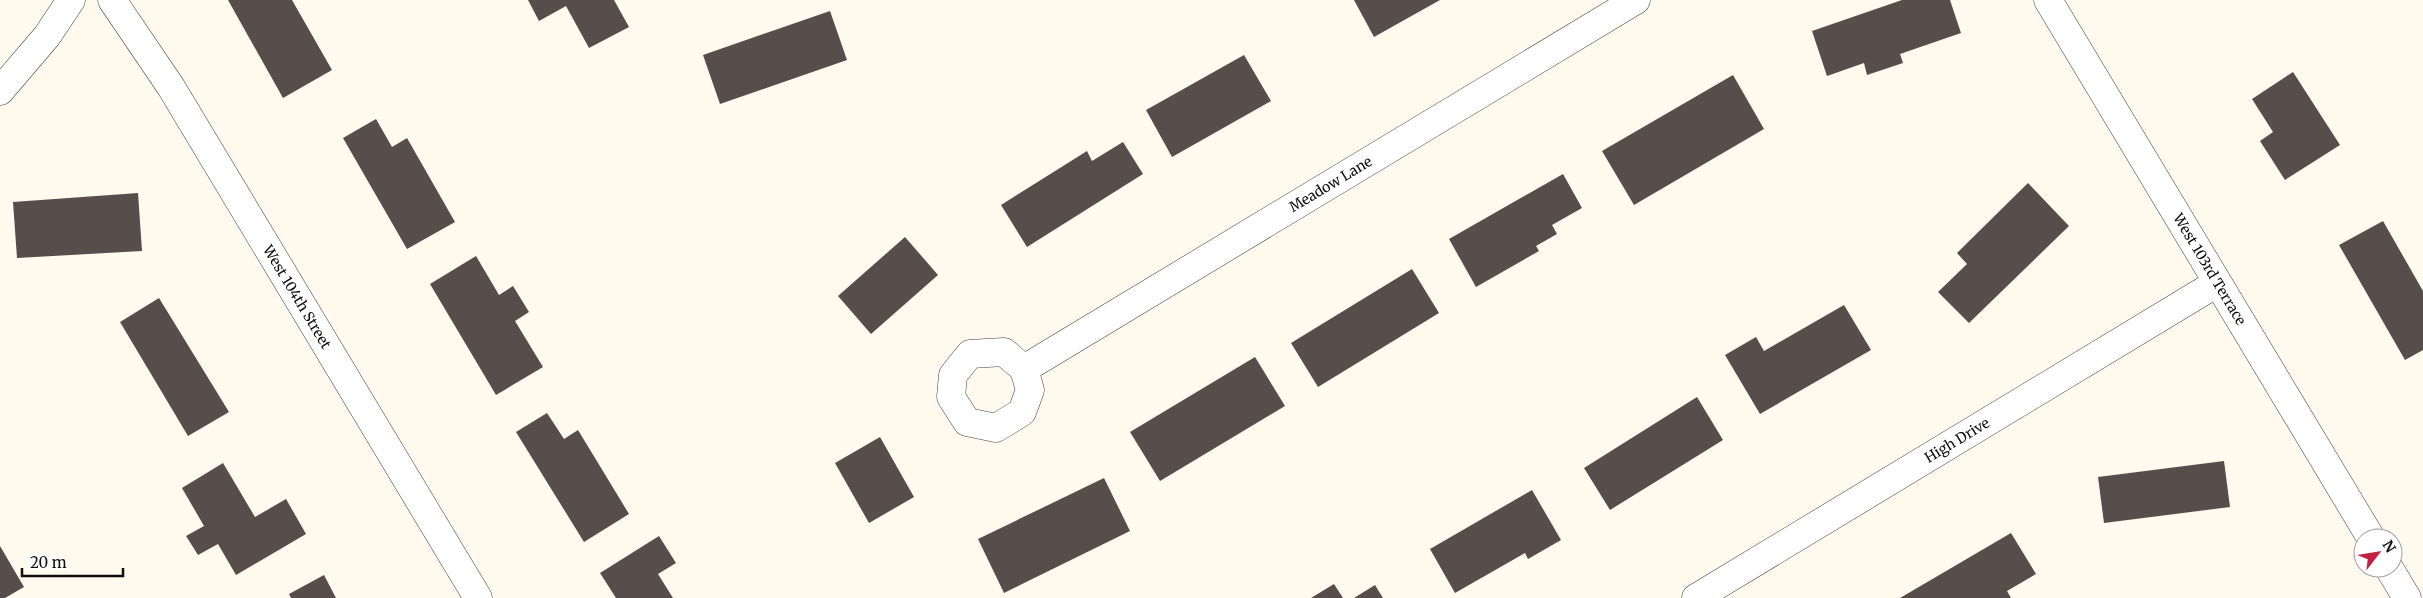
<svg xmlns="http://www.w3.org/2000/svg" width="2423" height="598" viewBox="0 0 2423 598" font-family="Merriweather,serif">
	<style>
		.building { fill: #574d4a }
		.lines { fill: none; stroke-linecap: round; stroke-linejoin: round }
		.street-casing { stroke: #414141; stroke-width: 29 }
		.street { stroke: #fff; stroke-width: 28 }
		.labels { text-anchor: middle; stroke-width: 5; stroke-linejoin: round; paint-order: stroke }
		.street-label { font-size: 14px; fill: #0e0e0e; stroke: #fff }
	</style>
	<rect width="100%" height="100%" fill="#fff9ee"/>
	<path class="building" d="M228,0H292L332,70L283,98Z
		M528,0H614L629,27L589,48L566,6L539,21Z
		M1354,0H1440L1374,37Z
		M1902,0H1950L1961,33L1900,54L1903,63L1867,75L1864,63L1827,76L1812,31Z
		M830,11L847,60L720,104L703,55Z
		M1244,55L1271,101L1172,157L1146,110Z
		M2293,72L2340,145L2285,180L2260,141L2273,132L2252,99Z
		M1733,75L1764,129L1634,205L1602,151Z
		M376,119L392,147L407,138L455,222L407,249L343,138Z
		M1123,142L1143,174L1027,247L1001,205L1087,151L1092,161Z
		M1563,174L1582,208L1552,225L1557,234L1536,246L1539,251L1476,287L1449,239Z
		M2028,183L2069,226L1969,323L1938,292L1967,264L1957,253Z
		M138,193L142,251L17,258L13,202Z
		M2383,221L2423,291V350L2405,360L2339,245Z
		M905,237L938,275L871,334L838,296Z
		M476,256L499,295L513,286L529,312L515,321L543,367L496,395L430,284Z
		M1412,269L1439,313L1318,387L1291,343Z
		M159,298L229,412L188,436L120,322Z
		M1844,305L1871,350L1760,414L1725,355L1756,337L1764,351Z
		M1255,357L1285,406L1160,481L1130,432Z
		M1697,397L1723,440L1610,510L1584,468Z
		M547,413L564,439L578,430L629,514L584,542L516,432Z
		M880,437L914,497L869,523L835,463Z
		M2224,461L2230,507L2104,523L2098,477Z
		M223,463L255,517L286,499L306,534L236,575L218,544L198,555L186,536L204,526L182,488Z
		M1104,478L1130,531L1004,593L978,539Z
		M1532,490L1561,540L1528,559L1525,553L1455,593L1430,549Z
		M2011,533L2036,574L2007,591L2011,598H1900Z
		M659,536L676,563L658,574L673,598H616L600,573Z
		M0,546L24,587L5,598H0Z
		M324,575L336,598H291L289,594Z
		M1334,584L1343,598H1311Z
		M1375,585L1383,598H1354Z"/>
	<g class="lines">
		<g class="street-casing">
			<g id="street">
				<path id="s1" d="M112,0L171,87L478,598"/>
				<path id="s2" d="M2048,0L2371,538"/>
				<path d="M0,91L47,36L71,0"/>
				<path d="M1004,352L1024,369L1030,390L1022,412L996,428L967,422L951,397L953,375L970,354Z"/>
				<path id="s3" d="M1024,369L1636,0"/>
				<path d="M2389,568L2407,598"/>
				<path id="s4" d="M1696,598L2217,283"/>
			</g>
		</g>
		<use href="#street" class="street"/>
	</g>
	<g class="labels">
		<g class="street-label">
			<text dy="5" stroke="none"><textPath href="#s3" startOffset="358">Meadow Lane</textPath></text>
			<text dy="5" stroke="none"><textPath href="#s2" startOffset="314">West 103rd Terrace</textPath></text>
			<text dy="5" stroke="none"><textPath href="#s1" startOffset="350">West 104th Street</textPath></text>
			<text dy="5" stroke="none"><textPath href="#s4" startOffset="305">High Drive</textPath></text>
		</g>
	</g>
	<g transform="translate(2378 553) rotate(59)"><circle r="24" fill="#ffffff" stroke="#9f9f9f"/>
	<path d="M0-4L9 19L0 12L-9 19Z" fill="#c22142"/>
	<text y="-8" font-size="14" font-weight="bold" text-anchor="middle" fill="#0e0e0e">N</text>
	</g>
	<path d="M22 568v8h101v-8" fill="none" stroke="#0e0e0e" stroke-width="2.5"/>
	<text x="30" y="568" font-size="15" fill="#0e0e0e" stroke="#ffffff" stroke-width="4" paint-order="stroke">20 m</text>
</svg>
